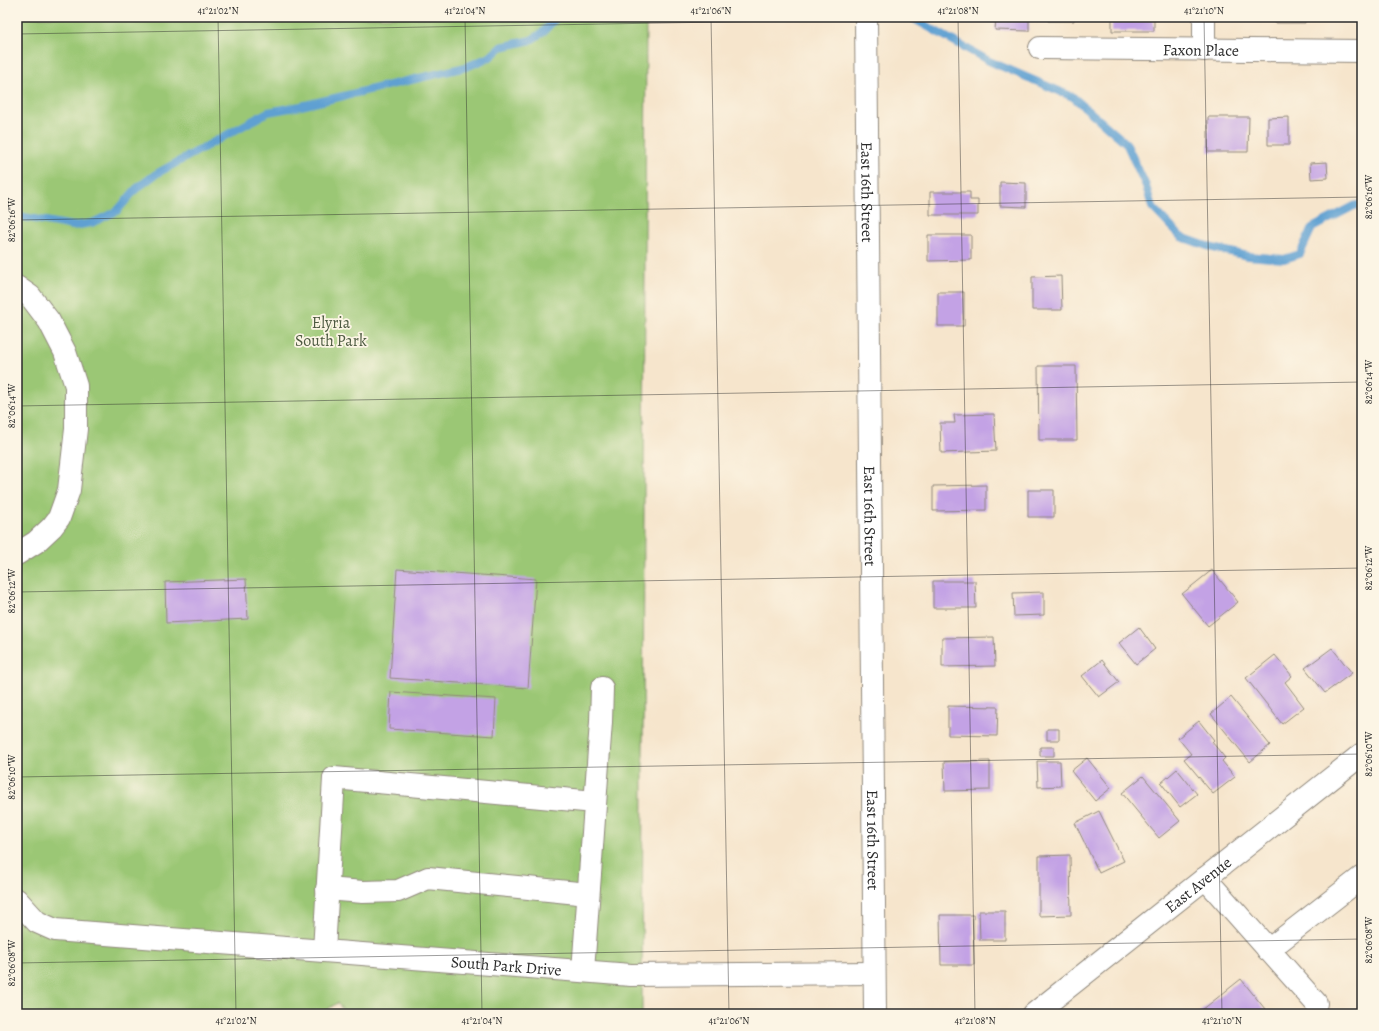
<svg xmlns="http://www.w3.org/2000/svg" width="1379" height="1031" viewBox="0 0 1379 1031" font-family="Alegreya,serif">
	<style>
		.green { fill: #9bc774; stroke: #637950 }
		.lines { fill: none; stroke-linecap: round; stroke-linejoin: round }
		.stream { stroke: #5ea0d2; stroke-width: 8 }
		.building { fill: #c3a2e5 }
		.minor-casing { stroke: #90887c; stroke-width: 24 }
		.minor { stroke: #fff; stroke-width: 22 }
		.ticks { fill: none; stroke: #2b2b2b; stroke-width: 1; stroke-opacity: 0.45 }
		.labels { text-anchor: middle; stroke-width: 3.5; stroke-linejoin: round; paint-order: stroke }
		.street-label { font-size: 16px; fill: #2b2b2b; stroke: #fcf5e5 }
		.park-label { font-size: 16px; fill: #4d5a41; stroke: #fcf5e5 }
		.neatline { fill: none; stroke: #2b2b2b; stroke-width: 1.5 }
		.ticks-label { font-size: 10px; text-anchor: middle; fill: #2b2b2b }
	</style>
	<rect width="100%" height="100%" fill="#fcf5e5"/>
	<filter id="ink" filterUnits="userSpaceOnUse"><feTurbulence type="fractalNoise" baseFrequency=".025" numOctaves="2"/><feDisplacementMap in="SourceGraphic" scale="8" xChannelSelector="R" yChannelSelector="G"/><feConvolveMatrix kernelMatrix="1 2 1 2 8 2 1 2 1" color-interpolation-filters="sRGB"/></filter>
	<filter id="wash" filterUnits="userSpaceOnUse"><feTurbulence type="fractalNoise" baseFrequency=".012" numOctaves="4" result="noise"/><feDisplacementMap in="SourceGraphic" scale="16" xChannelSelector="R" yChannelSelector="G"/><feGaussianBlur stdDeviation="0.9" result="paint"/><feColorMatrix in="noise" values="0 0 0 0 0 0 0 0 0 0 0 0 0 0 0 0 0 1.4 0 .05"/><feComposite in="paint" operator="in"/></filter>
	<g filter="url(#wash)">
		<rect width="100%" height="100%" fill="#f6e5cc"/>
		<path class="green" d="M17,17H646L642,1014H347L337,1003L321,1014H17Z"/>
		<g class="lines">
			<path class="stream" d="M914,19L989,61L1073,97L1126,143L1146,186L1152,207L1181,237L1213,248L1248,256L1284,259L1300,254L1312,228L1354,206L1362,204
				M17,214L18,216L73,226L92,223L117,211L136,189L156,174L268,112L301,106L466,67L490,57L501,47L531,40L542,33L557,17"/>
		</g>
		<g id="blocks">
			<path class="building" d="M996,17H1029V31L995,30Z
				M1048,17H1074V21H1048Z
				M1112,17H1154V31H1112Z
				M1275,17H1305V23H1275Z
				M1208,117H1249L1248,152H1208Z
				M1289,117V145H1268V118Z
				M1327,162L1328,178L1311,179L1310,163Z
				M1000,182L1026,183V207L1000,206Z
				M930,192H970V200H978V215H930Z
				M928,235H971V260L928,261Z
				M1061,276L1062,310H1032V277Z
				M938,292H964V326H938Z
				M1038,366H1076L1077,440H1039Z
				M994,414L996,451L941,453L940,423H955L954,415Z
				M986,485V510L933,511V486Z
				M1028,490H1054V517H1028Z
				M397,569L536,579L528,688L390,678Z
				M1212,570L1238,602L1208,626L1182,594Z
				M246,579L248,619L166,623L165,582Z
				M933,581H975L976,608H933Z
				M1044,592V615L1014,616L1013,593Z
				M1139,627L1155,649L1136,664L1119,643Z
				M994,637L995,666L942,667V638Z
				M1332,648L1352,673L1325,693L1305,668Z
				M1275,655L1292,676L1285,682L1304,707L1282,724L1246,678Z
				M1102,660L1119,682L1099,697L1082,676Z
				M391,692L496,699L494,736L389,729Z
				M1231,697L1270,745L1250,762L1211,714Z
				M948,706L998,707L997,736L948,735Z
				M1199,721L1214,740L1212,742L1225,758L1222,761L1235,777L1213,794L1184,759L1191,754L1178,738Z
				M1047,729H1059V740H1047Z
				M1040,747H1054V756H1040Z
				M1087,758L1111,788L1095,801L1071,771Z
				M990,761V790L945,791L944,762Z
				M1037,761H1060L1061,786L1038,787Z
				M1177,769L1197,794L1180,807L1161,783Z
				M1143,776L1180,821L1159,838L1122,793Z
				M1099,811L1124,861L1099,873L1075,823Z
				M1070,855L1071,915L1039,916V856Z
				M979,911H1005V940H980Z
				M940,915H973L974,965H941Z
				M1241,979L1269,1014H1197Z"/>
		</g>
	</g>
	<g filter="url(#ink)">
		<use href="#blocks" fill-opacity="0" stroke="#90887c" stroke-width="1"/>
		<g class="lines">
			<g class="minor-casing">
				<g id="minor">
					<path id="s1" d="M866,17L875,1014"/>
					<path id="s2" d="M1040,48L1362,51"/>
					<path d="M1204,50V17"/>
					<path d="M17,287L30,296L49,321L65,352L76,386V429L69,490L59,518L52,527L36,542L17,554"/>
					<path d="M1205,878L1316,1003"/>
					<path d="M327,889L363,892L398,891L428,878L588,894"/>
					<path id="s3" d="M17,900L37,922L55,930L631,975L874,973"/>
					<path d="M1268,950L1362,877"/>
					<path d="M324,951L334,778L595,802"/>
					<path d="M583,971L601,722L602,688"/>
					<path id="s4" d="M1034,1014L1362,754"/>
				</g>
			</g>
			<use href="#minor" class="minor"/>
		</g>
	</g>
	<path class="ticks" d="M218,17L236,1014M465,17L482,1014M711,17L729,1014M958,17L975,1014M1204,17L1222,1014M17,34L1014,17M17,220L1362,197M17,406L1362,382M17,592L1362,568M17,777L1362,754M17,963L1362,939"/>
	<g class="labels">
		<g class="street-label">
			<text dy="6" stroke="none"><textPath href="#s2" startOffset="161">Faxon Place</textPath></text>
			<text dy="6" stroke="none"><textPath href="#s1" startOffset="175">East 16th Street</textPath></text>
			<text dy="6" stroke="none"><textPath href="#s1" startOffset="499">East 16th Street</textPath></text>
			<text dy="6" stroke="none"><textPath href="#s1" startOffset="823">East 16th Street</textPath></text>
			<text dy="6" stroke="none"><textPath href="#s4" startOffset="209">East Avenue</textPath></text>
			<text dy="6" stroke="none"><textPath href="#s3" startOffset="502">South Park Drive</textPath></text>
		</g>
		<g class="park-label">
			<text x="331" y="328">Elyria<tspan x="331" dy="18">South Park</tspan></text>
		</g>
	</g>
	<rect width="1379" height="1031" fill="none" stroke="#fcf5e5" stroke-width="44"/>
	<rect x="22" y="22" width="1335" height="987" class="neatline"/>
	<g class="ticks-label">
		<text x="218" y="14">41°21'02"N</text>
		<text x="465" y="14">41°21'04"N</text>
		<text x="711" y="14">41°21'06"N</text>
		<text x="958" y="14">41°21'08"N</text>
		<text x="1204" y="14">41°21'10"N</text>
		<text transform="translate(1368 197) rotate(-90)" y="4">82°06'16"W</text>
		<text transform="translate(11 220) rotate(-90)" y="4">82°06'16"W</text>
		<text transform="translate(1368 382) rotate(-90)" y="4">82°06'14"W</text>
		<text transform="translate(11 406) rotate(-90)" y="4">82°06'14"W</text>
		<text transform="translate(1368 568) rotate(-90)" y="4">82°06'12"W</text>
		<text transform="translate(11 591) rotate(-90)" y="4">82°06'12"W</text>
		<text transform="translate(1368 754) rotate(-90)" y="4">82°06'10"W</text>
		<text transform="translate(11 777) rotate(-90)" y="4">82°06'10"W</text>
		<text transform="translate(1368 940) rotate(-90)" y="4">82°06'08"W</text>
		<text transform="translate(11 963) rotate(-90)" y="4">82°06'08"W</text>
		<text x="236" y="1024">41°21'02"N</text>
		<text x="482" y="1024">41°21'04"N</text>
		<text x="729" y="1024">41°21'06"N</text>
		<text x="975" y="1024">41°21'08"N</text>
		<text x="1222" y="1024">41°21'10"N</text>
	</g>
</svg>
